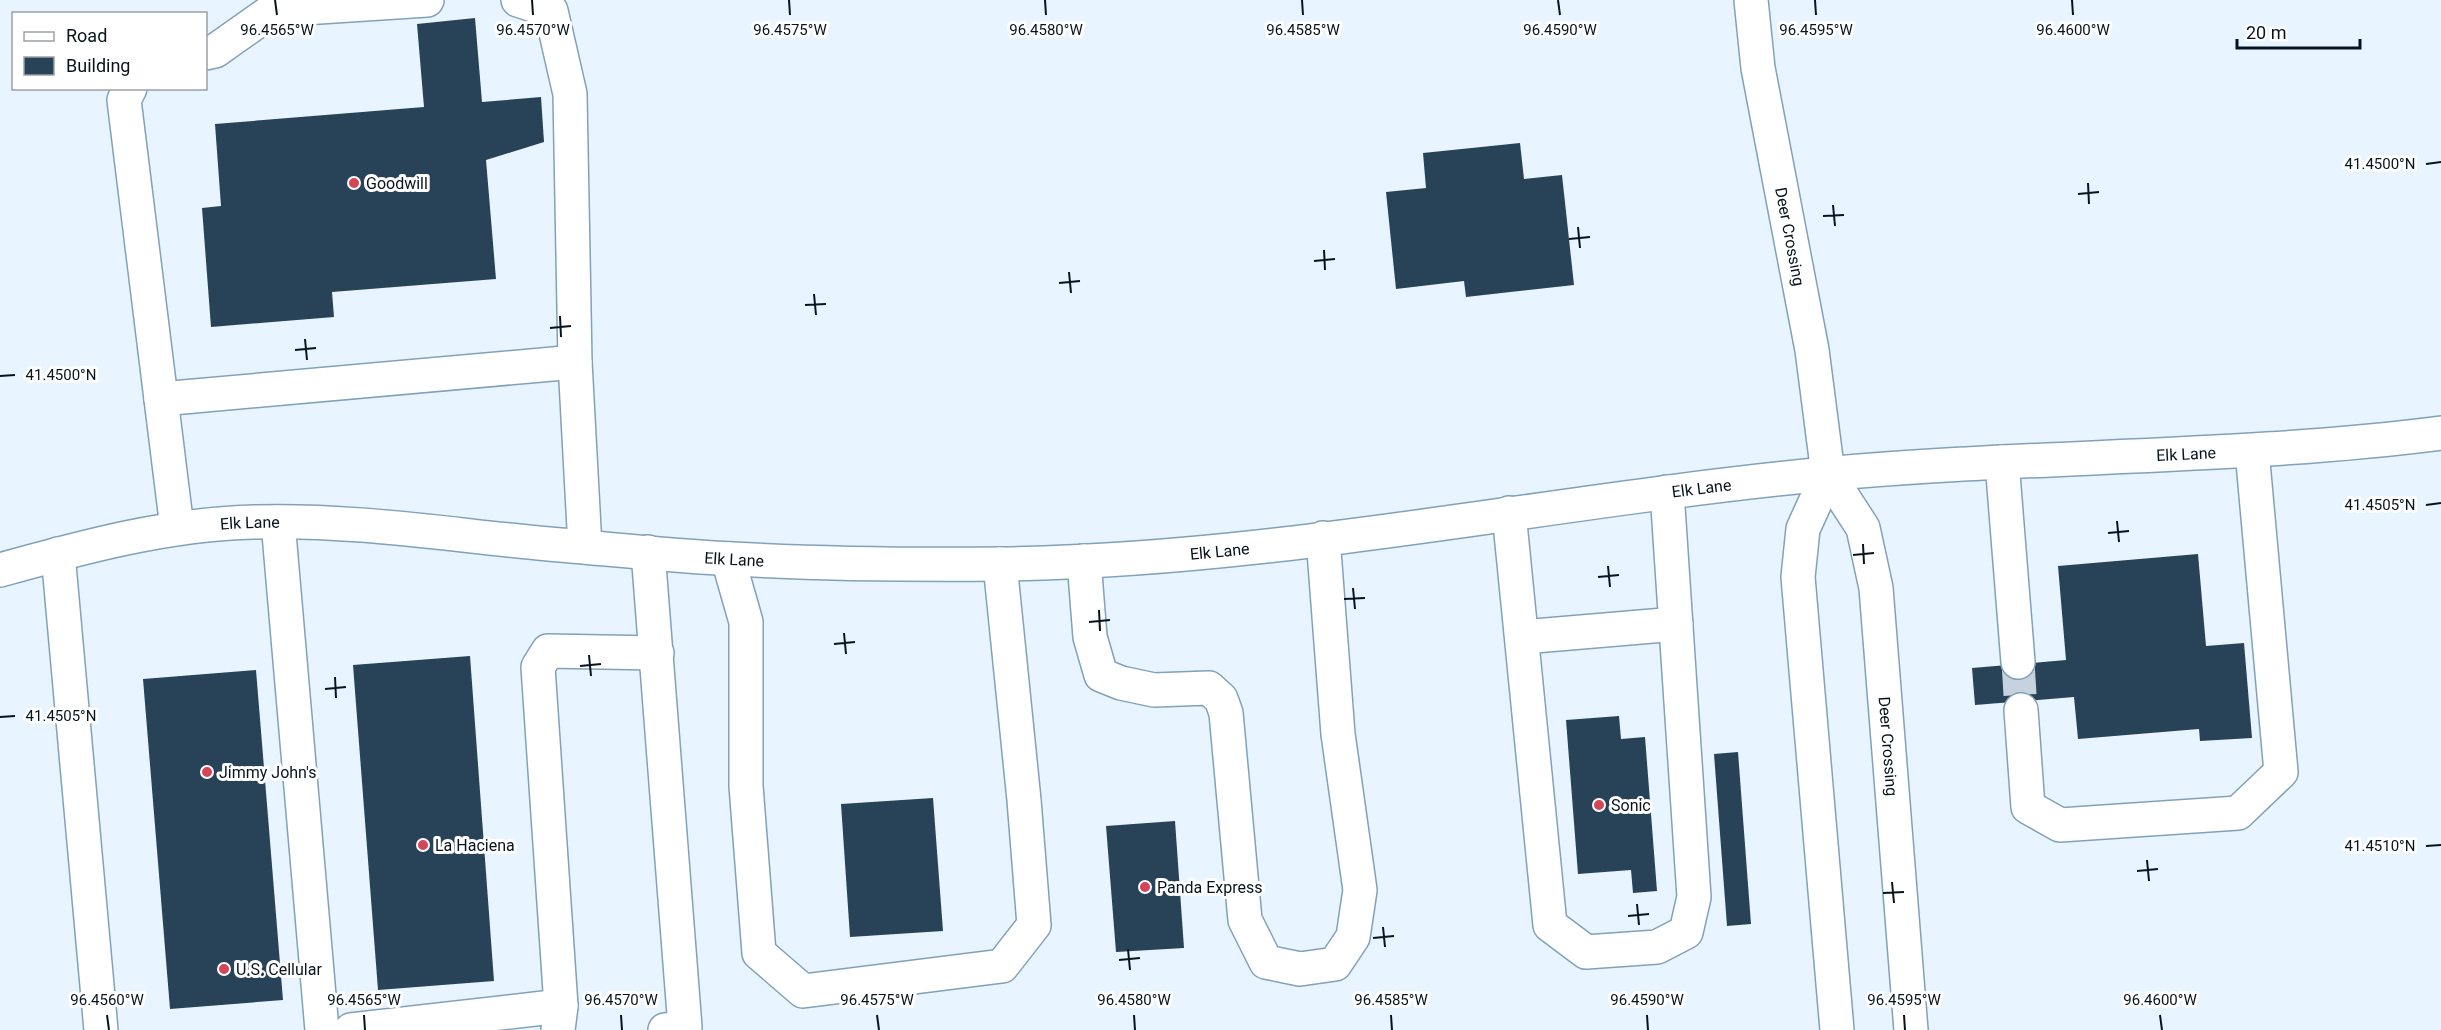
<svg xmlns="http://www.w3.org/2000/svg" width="2441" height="1030" viewBox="0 0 2441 1030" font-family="Roboto,sans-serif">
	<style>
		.building { fill: #284358 }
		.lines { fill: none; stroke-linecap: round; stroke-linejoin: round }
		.minor-tunnel { stroke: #c6d2dd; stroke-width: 33; stroke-dasharray: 33 16; stroke-linecap: butt }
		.minor-casing { stroke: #82a1b9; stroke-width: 36 }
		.minor { stroke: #fff; stroke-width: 33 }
		.ticks { fill: none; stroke: #08141c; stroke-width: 2 }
		.poi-dot { fill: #d54558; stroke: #fff; stroke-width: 2 }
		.labels { text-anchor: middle; stroke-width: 6; stroke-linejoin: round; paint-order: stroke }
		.poi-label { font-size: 16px; fill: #08141c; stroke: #fff; text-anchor: start }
		.street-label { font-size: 16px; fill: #08141c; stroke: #fff }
		.ticks-label { font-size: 15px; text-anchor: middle; fill: #08141c; stroke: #fff; stroke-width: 6; stroke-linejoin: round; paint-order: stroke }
	</style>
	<rect width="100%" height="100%" fill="#e8f4ff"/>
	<path class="building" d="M475,18L482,102L541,97L544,142L486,160L496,279L332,292L334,317L211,327L202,208L221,206L215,124L424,107L417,24Z
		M1520,143L1524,179L1562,175L1574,285L1466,297L1464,281L1396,289L1386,192L1426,188L1423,153Z
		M2198,554L2206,646L2244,643L2252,738L2200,741L2199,729L2078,739L2074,697L1975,705L1972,668L2066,660L2058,566Z
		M470,656L494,981L378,990L353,665Z
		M256,670L283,1000L170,1009L143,679Z
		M1619,716L1621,739L1645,737L1657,891L1633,893L1631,870L1578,874L1566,720Z
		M1738,752L1751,924L1727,926L1714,754Z
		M933,798L943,931L850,937L841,804Z
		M1175,821L1184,948L1116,952L1106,826Z"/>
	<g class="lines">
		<path class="minor-tunnel" d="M2018,662L2021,710"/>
		<g class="minor-casing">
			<g id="minor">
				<path d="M518,0L551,11L570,94L575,362"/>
				<path id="s1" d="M1751,0L1758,68L1812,350L1828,474L1863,528L1876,588L1911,1030"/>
				<path d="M206,53L215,51L273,10L427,0"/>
				<path d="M130,88L124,100L161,399"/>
				<path d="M2002,462L2018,662"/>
				<path d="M1828,474L1803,529L1798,577L1837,1030"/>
				<path d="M1509,513L1550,925L1586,952L1657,947L1686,932L1694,897L1667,492"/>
				<path d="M278,522L322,1030"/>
				<path d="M177,528L161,399L575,362L585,547"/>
				<path d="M648,552L685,1027L665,1030"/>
				<path d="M58,554L101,1030"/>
				<path d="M728,559L746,622V786L759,953L803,991L1002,966L1034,925L1024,800L1000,564"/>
				<path d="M1084,561L1090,637L1101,675L1121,683L1154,690L1209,688L1221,699L1226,713L1245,920L1266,962L1300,969L1335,964L1353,937L1360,890L1338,734L1323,538"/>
				<path id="s2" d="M0,570C83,547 167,524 254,522C352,519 451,535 549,544C610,549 672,556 733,559C824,564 914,565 1005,564C1280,560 1552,500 1826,474C2031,455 2237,459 2441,433"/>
				<path d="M1522,637L1676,624"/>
				<path d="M2021,710L2028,807L2060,825L2238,813L2281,772L2252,451"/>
				<path d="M561,1006L538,667L548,651L657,653"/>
				<path d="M351,1030L561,1006L558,1030"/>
			</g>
		</g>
		<use href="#minor" class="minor"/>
	</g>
	<path class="ticks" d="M275,0L277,15M532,0L533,15M789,0L790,15M1045,0L1046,15M1302,0L1303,15M1558,0L1560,15M1815,0L1816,15M2072,0L2073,15M2426,164L2441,162M2088,183L2089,204M2078,194L2099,192M1833,205L1835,226M1823,216L1844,215M1578,227L1580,248M1569,239L1590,237M1324,250L1325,270M1314,261L1335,259M1069,272L1071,293M1059,283L1080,281M814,294L816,315M805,305L826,304M560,316L561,337M550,328L571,326M305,339L307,360M295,350L316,348M0,376L15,375M2426,505L2441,503M2117,521L2119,542M2108,533L2129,531M1863,544L1864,564M1853,555L1874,553M1608,566L1610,587M1598,577L1619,575M1353,588L1355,609M1344,599L1365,598M1099,610L1100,631M1089,622L1110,620M844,633L846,654M834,644L855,642M589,655L591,676M580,666L601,664M335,677L336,698M325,689L346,687M0,717L15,716M2426,846L2441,845M2147,860L2149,881M2137,871L2158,869M1892,882L1894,903M1883,893L1904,892M1637,904L1639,925M1628,916L1649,914M1383,927L1385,947M1373,938L1394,936M1128,949L1130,970M1119,960L1140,958M107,1015L109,1030M364,1015L365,1030M621,1015L622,1030M877,1015L879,1030M1134,1015L1135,1030M1391,1015L1392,1030M1647,1015L1648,1030M1904,1015L1905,1030M2160,1015L2162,1030"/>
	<g class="poi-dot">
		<circle cx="354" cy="183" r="6"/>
		<circle cx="207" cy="772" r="6"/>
		<circle cx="1599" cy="805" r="6"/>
		<circle cx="423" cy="845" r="6"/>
		<circle cx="1145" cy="887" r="6"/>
		<circle cx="224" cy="969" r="6"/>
	</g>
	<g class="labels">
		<g class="poi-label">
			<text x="366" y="189">Goodwill</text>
			<text x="219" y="778">Jimmy John's</text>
			<text x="1611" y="811">Sonic</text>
			<text x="435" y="851">La Haciena</text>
			<text x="1157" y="893">Panda Express</text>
			<text x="236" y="975">U.S. Cellular</text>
		</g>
		<g class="street-label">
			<text dy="6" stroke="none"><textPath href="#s1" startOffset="240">Deer Crossing</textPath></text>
			<text dy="6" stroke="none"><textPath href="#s2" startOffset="2199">Elk Lane</textPath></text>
			<text dy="6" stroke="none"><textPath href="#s2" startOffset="1713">Elk Lane</textPath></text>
			<text dy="6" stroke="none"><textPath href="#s2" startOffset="255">Elk Lane</textPath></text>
			<text dy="6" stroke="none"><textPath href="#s2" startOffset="1227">Elk Lane</textPath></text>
			<text dy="6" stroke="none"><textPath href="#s2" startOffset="741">Elk Lane</textPath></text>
			<text dy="6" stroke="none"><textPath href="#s1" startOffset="765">Deer Crossing</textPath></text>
		</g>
	</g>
	<g class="ticks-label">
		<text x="277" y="35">96.4565°W</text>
		<text x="533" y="35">96.4570°W</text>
		<text x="790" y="35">96.4575°W</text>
		<text x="1046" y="35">96.4580°W</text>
		<text x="1303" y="35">96.4585°W</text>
		<text x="1560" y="35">96.4590°W</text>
		<text x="1816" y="35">96.4595°W</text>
		<text x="2073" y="35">96.4600°W</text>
		<text x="2380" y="169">41.4500°N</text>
		<text x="61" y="380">41.4500°N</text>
		<text x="2380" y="510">41.4505°N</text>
		<text x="61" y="721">41.4505°N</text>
		<text x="2380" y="851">41.4510°N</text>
		<text x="107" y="1005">96.4560°W</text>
		<text x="364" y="1005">96.4565°W</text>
		<text x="621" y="1005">96.4570°W</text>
		<text x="877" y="1005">96.4575°W</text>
		<text x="1134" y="1005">96.4580°W</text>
		<text x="1391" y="1005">96.4585°W</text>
		<text x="1647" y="1005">96.4590°W</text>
		<text x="1904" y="1005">96.4595°W</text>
		<text x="2160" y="1005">96.4600°W</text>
	</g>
	<rect x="12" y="12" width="195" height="78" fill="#ffffff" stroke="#9ca1a4" stroke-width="1.5"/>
	<rect x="24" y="32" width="30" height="9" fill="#ffffff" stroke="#9ca1a4" stroke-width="1.5"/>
	<text x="66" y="42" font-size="18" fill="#08141c">Road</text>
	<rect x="24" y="57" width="30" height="18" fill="#284358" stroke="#9ca1a4" stroke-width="1.5"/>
	<text x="66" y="72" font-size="18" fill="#08141c">Building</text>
	<path d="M2237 39v9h123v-9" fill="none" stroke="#08141c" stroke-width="3"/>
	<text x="2246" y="39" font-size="18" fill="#08141c" stroke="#ffffff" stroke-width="4.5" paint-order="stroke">20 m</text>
</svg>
